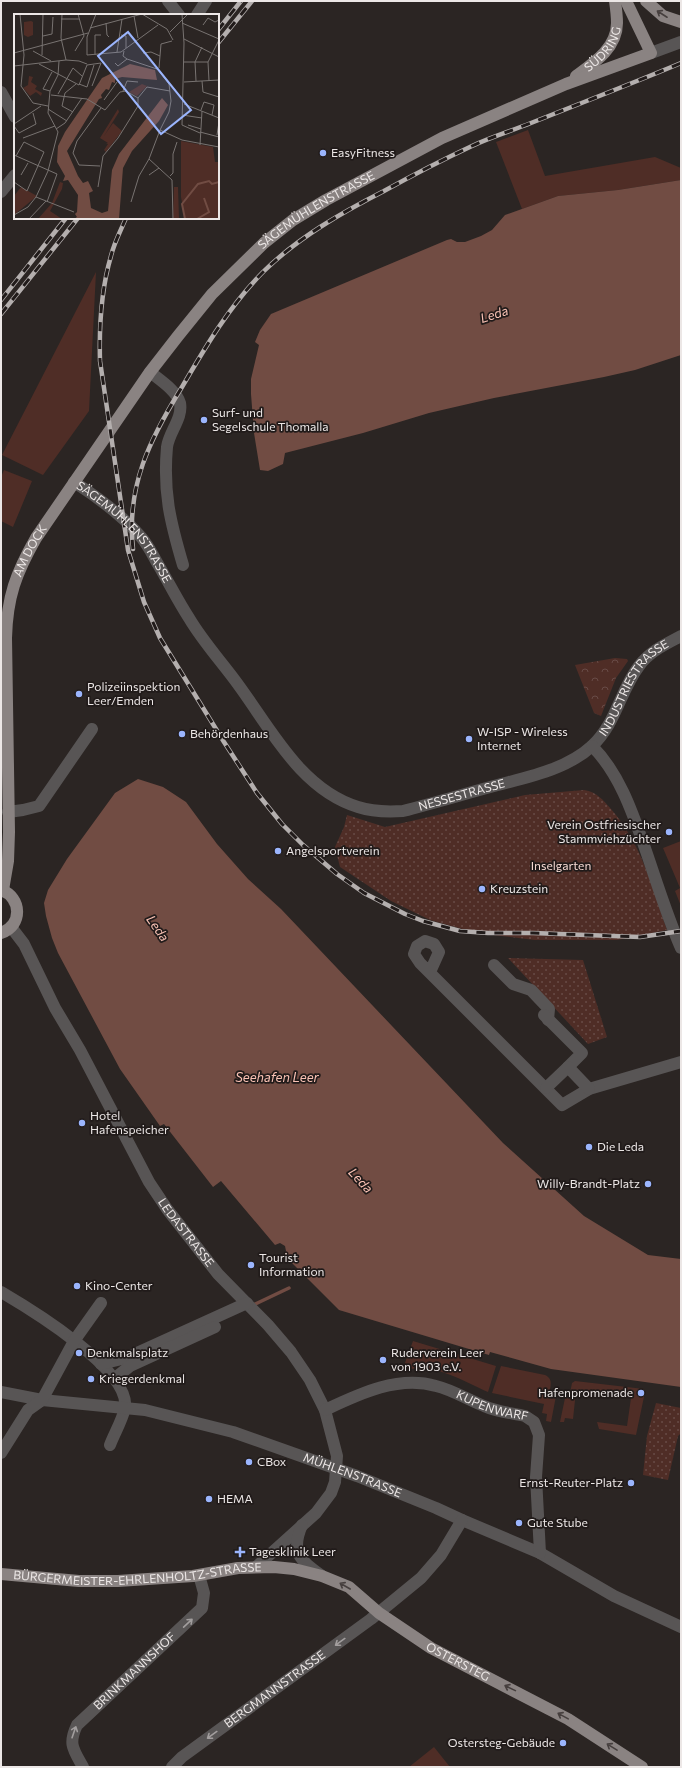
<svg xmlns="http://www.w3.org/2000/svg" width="682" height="1768" viewBox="0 0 682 1768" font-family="Commissioner,sans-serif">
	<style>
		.green { fill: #4f2d26 }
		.forest { fill: url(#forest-crowns) }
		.park { fill: url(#park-dots) }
		.water { fill: #714c43 }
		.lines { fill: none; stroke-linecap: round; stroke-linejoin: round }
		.stream { stroke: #714c43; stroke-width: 3.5 }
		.minor { stroke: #585555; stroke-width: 12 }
		.major { stroke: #8a8382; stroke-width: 12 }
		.rail-casing { stroke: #b4afae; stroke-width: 4.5 }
		.rail { stroke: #211b1a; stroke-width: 3; stroke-dasharray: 9; stroke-linecap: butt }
		.oneway { stroke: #463f3e }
		.oneway2 { stroke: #a29e9e }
		.poi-dot { fill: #9bb5fd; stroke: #211b1a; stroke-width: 1.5 }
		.labels { text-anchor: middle; stroke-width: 3.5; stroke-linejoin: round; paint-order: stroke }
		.street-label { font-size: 12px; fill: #ece7e6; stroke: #211b1a }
		.poi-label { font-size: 12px; fill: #ece7e6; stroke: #211b1a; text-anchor: start }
		.park-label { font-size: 12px; fill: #f6dad3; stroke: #211b1a }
		.water-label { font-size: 13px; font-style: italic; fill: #fac2b5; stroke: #211b1a }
		.inset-river { fill: none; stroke: #714c43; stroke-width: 2 }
		.inset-road { fill: none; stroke: #787371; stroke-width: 1 }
		.view { fill: #9bb5fd; fill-opacity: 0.15; stroke: #9bb5fd; stroke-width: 2 }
		.inset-edge { fill: none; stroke: #ece7e6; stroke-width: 2 }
	</style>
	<defs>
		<pattern id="forest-crowns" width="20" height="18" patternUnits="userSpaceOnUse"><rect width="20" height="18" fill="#4f2d26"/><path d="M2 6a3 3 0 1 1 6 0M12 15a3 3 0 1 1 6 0" fill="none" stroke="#684b46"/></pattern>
		<pattern id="park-dots" width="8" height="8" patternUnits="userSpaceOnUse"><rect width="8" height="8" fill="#4f2d26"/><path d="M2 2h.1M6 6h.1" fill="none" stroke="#684b46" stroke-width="1.8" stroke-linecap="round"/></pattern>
	</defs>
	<rect width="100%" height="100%" fill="#2b2523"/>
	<path class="green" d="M528,130L545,176L655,157L681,168V180L618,190L558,196L522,209L496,142Z
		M96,272L89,411L43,475L2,455Z
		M4,470L32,481L13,527L1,521V477Z
		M681,841V906L675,891L680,888L663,848Z
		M413,1341L496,1366L488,1392C461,1380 431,1361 402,1371Z
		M501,1366L545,1375C554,1379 550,1387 549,1395L556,1396L551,1422L546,1421L547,1414L542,1413L544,1404L492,1393Z
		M575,1381L644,1389L645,1392L636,1435L599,1429L597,1422L627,1426L631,1398L576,1391L573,1419L565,1418L564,1422H560L565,1398H569L572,1383Z
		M434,1747L450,1767H409Z"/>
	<path class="forest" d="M615,658L627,659L628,661L616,678L601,716L594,713L575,665Z"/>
	<path class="park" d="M584,790C597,792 603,800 611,809C642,845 652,886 667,930L617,940H535L477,933L430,920L391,901L340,867L335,847L344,827L347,815L385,827L525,795Z
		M508,958L583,960L607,1037L588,1044Z
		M656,1403L681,1408V1433L678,1436L668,1480L643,1475L647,1436Z"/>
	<path class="water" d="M681,180V355L635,370L604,377L494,398L429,413L363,433L285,453L283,464L268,471L260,470L254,433L251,394V379L259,345L255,342L260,330L271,314L447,240L451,239L457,242H465L481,236L492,230L505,215L558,196L618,190Z
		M138,779L163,787L186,802L217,844L248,879L281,909L503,1143L584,1216L648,1255L681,1259V1387L551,1369L490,1352L489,1355L339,1310L284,1255L286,1251L285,1246L280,1243L275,1245L221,1181L213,1187L164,1124L160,1126L120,1069L58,953L52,938L46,916L44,903L48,890L67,859L115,793Z"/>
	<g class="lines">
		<path class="stream" d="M251,1306L289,1288"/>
		<g class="minor">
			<path d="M168,1L179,15"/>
			<path d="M197,15L206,1"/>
			<path d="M651,53L681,42"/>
			<path d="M1,92L15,117"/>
			<path d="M1,192L15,175"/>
			<path d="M150,372C160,380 177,391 180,403C183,418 169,432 167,447C163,492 170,521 183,565"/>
			<path id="s1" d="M74,482C99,498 122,515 141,537C149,546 153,556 159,566C169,583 178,601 189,618C202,640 219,659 234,679C269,725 299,789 358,807C373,812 388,812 403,811C434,803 464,794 494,786C527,777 566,770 592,746C616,724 620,691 639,666C650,651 666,644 681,636"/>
			<path d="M592,746C620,774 633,814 646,851C657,883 667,916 681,948"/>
			<path d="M8,812L23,810L39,806L92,729"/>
			<path id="s2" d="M11,927L24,944L55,1008L80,1050L149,1182L167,1209L218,1274L268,1325L291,1352L310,1380L325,1410L337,1456L335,1482L331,1493L316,1513L256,1567"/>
			<path d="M494,965L513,984L531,990L549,1009L548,1020"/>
			<path d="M430,972L439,952L434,944L425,941L417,946L414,954L420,963L562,1105L589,1089L681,1062"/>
			<path d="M544,1015L582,1053L568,1067"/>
			<path d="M546,1088L568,1067L589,1089"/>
			<path d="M1,1292C30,1309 131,1370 125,1408C122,1421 114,1434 110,1445"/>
			<path d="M101,1364L126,1358L247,1303"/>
			<path d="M114,1379L130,1366L215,1327"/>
			<path id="s3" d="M1,1392L42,1400L145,1410L233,1432L357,1476L436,1508L462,1520L540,1553L614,1596L681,1627"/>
			<path id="s4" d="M325,1410C359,1394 398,1375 436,1386C453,1390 468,1400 484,1406C497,1412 512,1413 525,1416L534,1422L539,1435L536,1477L540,1553"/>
			<path d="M1,1453L28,1410L42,1400L74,1341L101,1303"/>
			<path d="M302,1525C290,1553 300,1560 322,1576"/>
			<path id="s5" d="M83,1767C73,1749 68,1744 77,1725L202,1608L204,1593L199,1575"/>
			<path id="s6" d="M172,1767L182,1757L371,1619L421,1578L441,1555L462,1520"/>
		</g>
		<g class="major">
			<path d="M646,1L663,16L681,22"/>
			<path id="s7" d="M576,76C594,63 617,48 617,23C617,16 616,8 615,1"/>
			<path d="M1,890C22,897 23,926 1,933"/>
			<path id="s8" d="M3,890L8,861L9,832L6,638C7,597 16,573 36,538L150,372L178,336L212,294L264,243L293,220L326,200L442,138L566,84L651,53L626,1"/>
			<path id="s9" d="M1,1574L79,1581H118L193,1576L238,1568L274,1567L294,1569L322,1576L349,1587L379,1613L431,1648L568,1719L642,1767"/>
		</g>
		<g class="rail-casing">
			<path id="rail" d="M218,30L241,1
				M218,43L252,1
				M126,218C121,230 114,243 111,256C101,290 99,325 100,361L128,550L144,602L160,638L224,742L257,793L282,824L303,845L337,874L364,893L405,914L423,921L460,931L488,933H533L640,937L681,931
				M1,300L66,218
				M1,314L78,218
				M133,549C126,486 150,439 182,387C206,346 230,305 264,271C299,237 341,213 384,191C413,175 442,160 472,146C491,137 511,131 531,123C581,103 631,84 681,63"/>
		</g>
		<use href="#rail" class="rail"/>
	</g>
	<defs><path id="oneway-shaft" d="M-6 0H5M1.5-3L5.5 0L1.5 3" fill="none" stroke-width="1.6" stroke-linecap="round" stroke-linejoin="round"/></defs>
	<g class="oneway">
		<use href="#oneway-shaft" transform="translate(662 14) rotate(-147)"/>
		<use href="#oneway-shaft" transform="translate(345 1586) rotate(-150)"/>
		<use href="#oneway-shaft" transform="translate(510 1688) rotate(-154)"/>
		<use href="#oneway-shaft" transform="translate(563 1716) rotate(-151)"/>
		<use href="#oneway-shaft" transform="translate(612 1747) rotate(-148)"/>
	</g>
	<g class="oneway2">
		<use href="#oneway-shaft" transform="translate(188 1623) rotate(-43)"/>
		<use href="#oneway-shaft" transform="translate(340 1642) rotate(144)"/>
		<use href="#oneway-shaft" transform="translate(74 1732) rotate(-71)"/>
		<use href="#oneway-shaft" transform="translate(212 1735) rotate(144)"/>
	</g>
	<g class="poi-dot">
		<circle cx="323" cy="153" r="4"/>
		<circle cx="204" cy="420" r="4"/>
		<circle cx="79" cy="694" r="4"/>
		<circle cx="182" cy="734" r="4"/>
		<circle cx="469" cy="739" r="4"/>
		<circle cx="669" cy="832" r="4"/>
		<circle cx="278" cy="851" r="4"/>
		<circle cx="482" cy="889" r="4"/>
		<circle cx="82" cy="1123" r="4"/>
		<circle cx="589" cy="1147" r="4"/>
		<circle cx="648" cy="1184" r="4"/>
		<circle cx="251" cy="1265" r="4"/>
		<circle cx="77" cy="1286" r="4"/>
		<circle cx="79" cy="1353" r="4"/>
		<circle cx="383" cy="1360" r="4"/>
		<circle cx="91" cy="1379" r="4"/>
		<circle cx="641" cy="1393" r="4"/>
		<circle cx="249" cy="1462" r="4"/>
		<circle cx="631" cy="1483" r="4"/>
		<circle cx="209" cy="1499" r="4"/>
		<circle cx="519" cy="1523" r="4"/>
		<path d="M238 1546h4v4h4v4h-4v4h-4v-4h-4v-4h4z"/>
		<circle cx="563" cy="1743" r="4"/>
	</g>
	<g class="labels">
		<g class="street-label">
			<text dy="4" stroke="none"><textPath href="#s7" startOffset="39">SÜDRING</textPath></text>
			<text dy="4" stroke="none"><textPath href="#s8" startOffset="794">SÄGEMÜHLENSTRASSE</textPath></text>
			<text dy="4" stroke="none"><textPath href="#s1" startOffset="72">SÄGEMÜHLENSTRASSE</textPath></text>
			<text dy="4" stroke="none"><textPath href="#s8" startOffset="344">AM DOCK</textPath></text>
			<text dy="4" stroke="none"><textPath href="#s1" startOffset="758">INDUSTRIESTRASSE</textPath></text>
			<text dy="4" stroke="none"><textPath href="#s1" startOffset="545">NESSESTRASSE</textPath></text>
			<text dy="4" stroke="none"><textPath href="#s2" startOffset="353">LEDASTRASSE</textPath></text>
			<text dy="4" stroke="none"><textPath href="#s4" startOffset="176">KUPENWARF</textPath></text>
			<text dy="4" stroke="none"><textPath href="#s3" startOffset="363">MÜHLENSTRASSE</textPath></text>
			<text dy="4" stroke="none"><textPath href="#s9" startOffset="137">BÜRGERMEISTER-EHRLENHOLTZ-STRASSE</textPath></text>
			<text dy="4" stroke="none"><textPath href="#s9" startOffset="485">OSTERSTEG</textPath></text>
			<text dy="4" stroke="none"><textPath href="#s5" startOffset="124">BRINKMANNSHOF</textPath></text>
			<text dy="4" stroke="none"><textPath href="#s6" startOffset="129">BERGMANNSTRASSE</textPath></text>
		</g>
		<g class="poi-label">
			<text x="331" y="157">EasyFitness</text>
			<text x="212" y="417">Surf- und<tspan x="212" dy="14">Segelschule Thomalla</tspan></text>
			<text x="87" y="691">Polizeiinspektion<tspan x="87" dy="14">Leer/Emden</tspan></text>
			<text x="477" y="736">W-ISP - Wireless<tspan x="477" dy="14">Internet</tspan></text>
			<text x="190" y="738">Behördenhaus</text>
			<text x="661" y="829" text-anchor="end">Verein Ostfriesischer<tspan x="661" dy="14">Stammviehzüchter</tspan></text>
			<text x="286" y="855">Angelsportverein</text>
			<text x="490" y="893">Kreuzstein</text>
			<text x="90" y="1120">Hotel<tspan x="90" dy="14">Hafenspeicher</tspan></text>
			<text x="597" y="1151">Die Leda</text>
			<text x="640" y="1188" text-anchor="end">Willy-Brandt-Platz</text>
			<text x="259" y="1262">Tourist<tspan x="259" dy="14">Information</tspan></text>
			<text x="85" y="1290">Kino-Center</text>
			<text x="87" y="1357">Denkmalsplatz</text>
			<text x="391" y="1357">Ruderverein Leer<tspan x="391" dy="14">von 1903 e.V.</tspan></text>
			<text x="99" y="1383">Kriegerdenkmal</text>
			<text x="633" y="1397" text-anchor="end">Hafenpromenade</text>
			<text x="257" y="1466">CBox</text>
			<text x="623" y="1487" text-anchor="end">Ernst-Reuter-Platz</text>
			<text x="217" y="1503">HEMA</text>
			<text x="527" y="1527">Gute Stube</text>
			<text x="249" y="1556">Tagesklinik Leer</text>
			<text x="555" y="1747" text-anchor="end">Ostersteg-Gebäude</text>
		</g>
		<g class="park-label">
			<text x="561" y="870">Inselgarten</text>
		</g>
		<g class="water-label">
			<text transform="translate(494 314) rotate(-18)" y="5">Leda</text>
			<text transform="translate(158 928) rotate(55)" y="5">Leda</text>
			<text x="277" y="1082">Seehafen Leer</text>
			<text transform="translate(361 1180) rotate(47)" y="5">Leda</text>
		</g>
	</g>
	<g transform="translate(14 14)">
		<rect width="205" height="205" fill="#2b2523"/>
		<path d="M17,7L19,8V21L14,23L10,21V8ZM104,95L105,98L90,122L99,109L108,117L92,138L90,136L94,130L92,129H94L86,124ZM167,127L199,133L201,148H205V205H171L167,183ZM7,173L23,182L0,201V182ZM160,173H164L165,205H159Z" fill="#4f2d26"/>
		<path d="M46,168L49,169L48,175L36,197L48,205H24L38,189Z" fill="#4f2d26"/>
		<path d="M15,62L19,63L17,68L23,72L21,75L28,79L27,82L22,78L16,82L9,74L14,71ZM128,70L133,72L123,82L115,78Z" fill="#4f2d26"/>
		<path d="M116,50L141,56L143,66L108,63L101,65V69L98,68L95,76L92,75L87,81L88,84L85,85L53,137L64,162L69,169L74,167L79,177L75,179L77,194L88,199L94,197L98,156L105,140L148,84L154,91L145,107L118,137L109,154L105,205H60L63,203L61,200L63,198L64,181L54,166L49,167L51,162L43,148L44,132L51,118L88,64Z" fill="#714c43"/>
		<path class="inset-river" d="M171,205L168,190L184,170L195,167L198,170L205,168M183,205L195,198L190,184"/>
		<path class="inset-road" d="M6,0L10,41L7,72L19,89L34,92M48,0L47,24L52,46M82,0L73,23V41L107,38L144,11M168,0L170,29L168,111L186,119M120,2L124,24M47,5H65M92,9L93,21L95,23M168,9L205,25M189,11L194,4L201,8L205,6M76,14L128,0L153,15L159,26M156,18L174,0M107,21L112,22V34M29,22L38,20L39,3M170,25L205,43M19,37L37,47M61,37L70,22L64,0M110,37L109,42L113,45L143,55M103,38L108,5M0,39L74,19M129,39L137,38L146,42M28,41L29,0M81,41V21H87M170,48H194M194,48L205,26M194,48L195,67M101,49L104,52L113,45M25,50L65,71L73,51M73,51L87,49L78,72M0,52L52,46L65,47L73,50M59,54L68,62M145,54L147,30L158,27M145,57L155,70L157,87L155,98L146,116L168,126L205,133M182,67L181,48L188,33M188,67L189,78L205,83M170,68L205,66M65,70L73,73L80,51M36,77L44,61L45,47M36,77L29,75L38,58M109,77L113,67L124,68M44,80L59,54M37,81L73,85L91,96L106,78L112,77L124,84M124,84L133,73L156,77M90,86L103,68M170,90L205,104M34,95L53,107M187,96L190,88L200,91L198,101M59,98L48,92L51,79L62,70M168,101L188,104M0,110L27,92M174,111L187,115M0,112L5,119L22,110L19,99M42,115L51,109L68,84M186,118L205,123M203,121L205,108M9,124L41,112M186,131L188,97M0,141L43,160L33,188M135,145L158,166L159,205M135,145L146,116M86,152L65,151L59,139L63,127L87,94M7,161L14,149M135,161L145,154M156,162L159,159V140L163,128M0,168L13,177L30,138L10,128L2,142M84,173L89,142L104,124L124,92V84M22,183L60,198M117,188L125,162L135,145M0,201L14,193L22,183L34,157L44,118L34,99L36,77M15,205L32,187"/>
		<path class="view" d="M114,18L177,96L147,120L84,42Z"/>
		<rect width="205" height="205" class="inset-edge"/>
	</g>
	<rect width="682" height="1768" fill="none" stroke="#ece7e6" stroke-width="4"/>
</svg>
